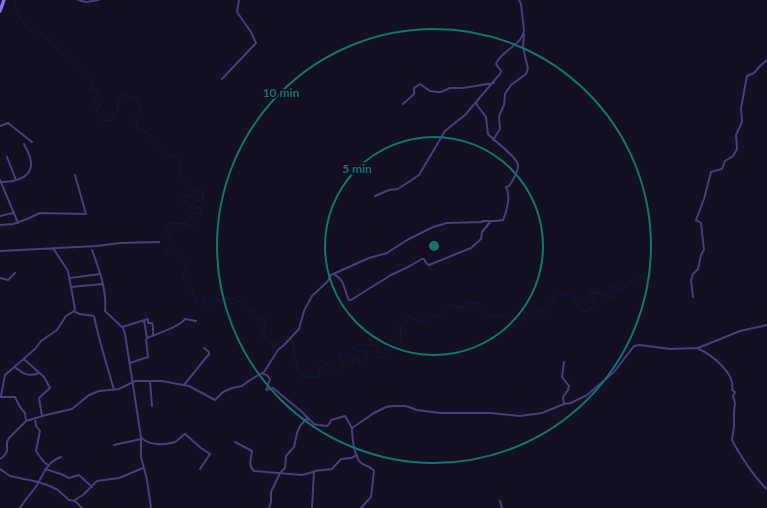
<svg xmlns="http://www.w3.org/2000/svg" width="767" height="508" viewBox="0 0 767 508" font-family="Lato,sans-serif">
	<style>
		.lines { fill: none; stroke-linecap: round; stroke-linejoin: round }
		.stream { stroke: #0f1d40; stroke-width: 1 }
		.street { stroke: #473e7d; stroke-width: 2 }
		.secondary { stroke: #8271f4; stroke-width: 3.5 }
		.ring { fill: none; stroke: #0f766e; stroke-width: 2 }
		.centre { fill: #0f766e; stroke: #140f21; stroke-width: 2 }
		.ring-label { font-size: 12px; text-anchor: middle; font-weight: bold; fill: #0f766e; stroke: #140f21; stroke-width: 4; stroke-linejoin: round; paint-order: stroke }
	</style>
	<rect width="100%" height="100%" fill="#140f21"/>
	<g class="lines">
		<path class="stream" d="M15,0V6L21,20L29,29L45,36L53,45L91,78L94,85L89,88L90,91H96L98,95L93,99L95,102H100V105L96,109C99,114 102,116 104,121L112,120V116L114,113L116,114L118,111L117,104L121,95L137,99L142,110L141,116L135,118L138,130L147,132L167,155L176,157L181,165L180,173L184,179L197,193L199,190L202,192L204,198L199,201L186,195L184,199L185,204L200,208L202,212L191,214L190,217L197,224L193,227L189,224L170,223L166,228C167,237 178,242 166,250V254H170L173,250L177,253L180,260L189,267L182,274L192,288L196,302L203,299L205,301L204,305L205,307H208L211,301C216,298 218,300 224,300C229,300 232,297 237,299V302L242,301L245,308L254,312L260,321L266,318L264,332L261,337L267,339L272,344H275C281,340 286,340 292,341C294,347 294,349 294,354C293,357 295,360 296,363C298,378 306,378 319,376L320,367L326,364H329L339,373L345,364L340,359L339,353L346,355L349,358L347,361L350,363L355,359L358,357L360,364L366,359V355L364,352L356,350L353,347L360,345H377C379,350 377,353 379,358L385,356L401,341L400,326L407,321L409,316H411L412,318L422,322L427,320L429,316C444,315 439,319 447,305L463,308L467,302L479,304C484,312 487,317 497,315L505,319C511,314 515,317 522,321L524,317L523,313L525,312L529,314L535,310L544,313L554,297L558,295L568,294L571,291L573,292L574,296L572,300L585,312L592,308L595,301L588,293H601L612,299L609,291V286L621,292L627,283L634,282L645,274"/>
		<path class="street" d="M78,0L86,2L99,0
			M222,79L256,43L251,32L237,12L239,0
			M403,104L414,94V88L420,84L430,91L437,92H441L450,88H463L494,83
			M0,126L8,123L32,142
			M493,140L500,129L499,116L504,105L505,94L511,85L526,74L528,69L523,47L524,34
			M7,157L16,180
			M0,180L18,223
			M1,182C13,182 32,179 31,163C31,157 27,150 24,144
			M375,196L389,190L398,189L419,175L445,131L465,115L476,102
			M0,216L13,213
			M0,225L13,224L27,219L40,213L86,214L75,175
			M92,250C99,269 107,290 105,311L123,328L125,334L141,437C148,446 165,445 175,442C179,440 181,436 185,434L201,448L210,454L200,469
			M0,251L97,246L120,243L159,242
			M335,275C346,281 343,289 349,300H351L391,275L408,267L422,259H424L426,263L429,265L471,248L481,239L482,232L491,221
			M0,278L8,280L15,273
			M70,278L100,274
			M71,287L103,284
			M693,297L691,280L693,274L698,269L701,255L704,250L701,223L696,220L704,199L711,172L722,169L725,161L733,156L737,149L736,135L742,122L741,108L747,76L754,73L760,66L767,60
			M75,312L80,314L94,316C99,341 107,365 114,390
			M144,320L147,338
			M122,327L148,319V323H152L153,327V335
			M699,349C712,355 736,374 732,390L735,392L733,396L735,403L734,411V426L732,440C738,452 756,480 767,489
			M24,359L44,377L50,388L39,398L42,416
			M130,363L148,357L146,340L147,338C156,334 180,327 185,319L196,321
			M15,367C23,374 29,377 39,373
			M263,374L267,375L270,379L266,390L273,388L301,411L314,424L318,425L327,426L330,423L331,420L345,416L352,428
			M150,381L152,406
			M184,385L209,354V352L204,348
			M0,397L1,396L5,375L35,349L41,341L57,330L66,316L74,311L75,309L68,271L53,248
			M1,397H15L20,407L25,413L26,421
			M564,404L563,397L568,390L569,386L562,377L564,362
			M35,418L36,426L40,431L36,451L43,461L49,466
			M141,437V457L147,480L151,508
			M235,442L252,451C251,458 248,466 254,471L302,475L313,472
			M114,445L141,439
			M0,459L4,456L7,451V442L9,438L26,421L46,415L72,409L89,395L99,391L119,389L135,381H162L189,386L215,400L223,392L232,388L242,386L250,380L264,372L278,350L284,345L299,329L304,311L312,296L328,281L331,275L369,258L387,253L407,240L433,227L447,223L482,222V221H496L503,220C507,211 511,196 506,187L509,186C512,182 518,172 518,166C519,158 494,141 488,134L486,117L477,105L476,102L500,74L501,71L496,64C501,50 522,46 524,30L521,4L519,0
			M0,469L10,476L38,482L50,486L58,490L69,500L75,501L82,508
			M45,469L61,474L69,478L79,475L92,487
			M73,501L83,495L97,481L119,478L143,468
			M500,501L502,508
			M20,508C25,499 32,493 37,485C44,473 47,462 61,457
			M269,508L271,502V492L280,473L285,468L286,456L294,447L297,433L300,426L306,419L310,420
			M312,508L314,471L332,469L341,459L351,458L357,455
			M361,508L371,497L374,471C371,466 364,466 360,462C354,455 352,438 352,428L374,413L386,407L393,406H406L417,410L440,413H491L520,416L542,413L564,404L571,403L587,395L614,372L634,346L640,345L670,349L698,348L740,331L767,325"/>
		<path class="secondary" d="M0,11L4,0"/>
	</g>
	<g class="ring">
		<circle cx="434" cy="246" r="109"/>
		<circle cx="434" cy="246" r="217"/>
	</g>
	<circle cx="434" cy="246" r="6" class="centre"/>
	<g class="ring-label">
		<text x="281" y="97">10 min</text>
		<text x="357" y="173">5 min</text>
	</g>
</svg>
